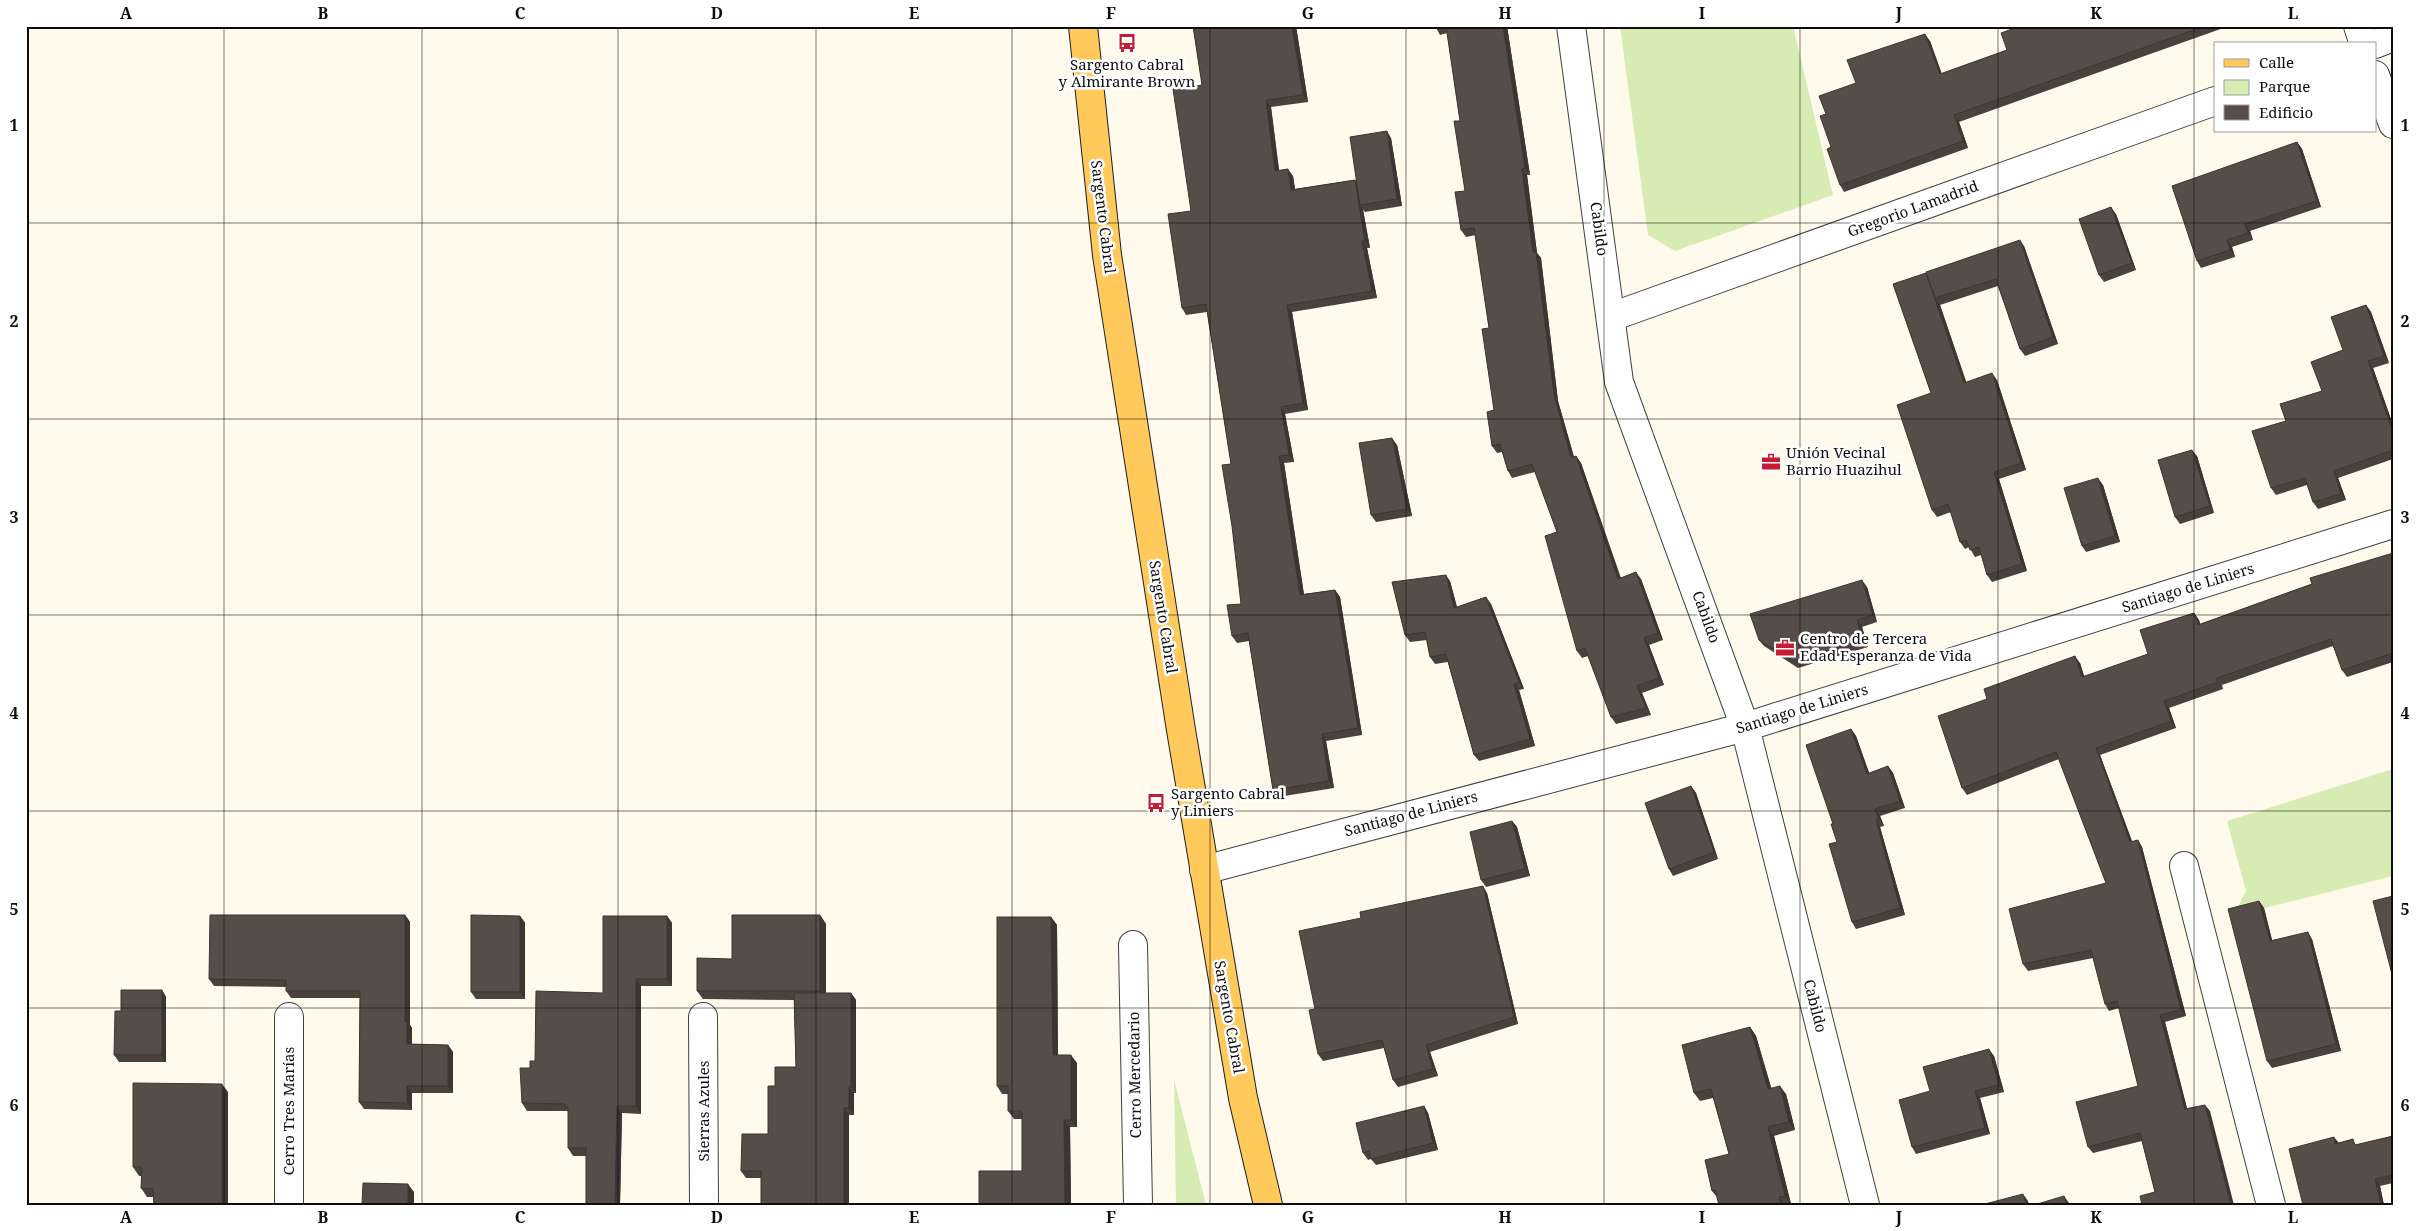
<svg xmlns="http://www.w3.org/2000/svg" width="2419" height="1231" viewBox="0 0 2419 1231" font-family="'Noto Serif',serif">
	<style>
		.green { fill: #d6ecb3 }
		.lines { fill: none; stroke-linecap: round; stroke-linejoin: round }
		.minor-casing { stroke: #404040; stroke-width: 30 }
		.major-casing { stroke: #1e1e1e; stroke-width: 30 }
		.minor { stroke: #fff; stroke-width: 28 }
		.major { stroke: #ffc95c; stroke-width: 28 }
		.wall { fill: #4a413e }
		.shaded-wall { fill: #3c3532 }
		.building { fill: #564c48; stroke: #3c3532 }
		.grid { fill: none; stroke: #0d0d0d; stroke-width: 1; stroke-opacity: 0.55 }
		.labels { text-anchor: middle; stroke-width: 5; stroke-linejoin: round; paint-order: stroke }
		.poi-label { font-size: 15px; fill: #0d0d0d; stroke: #fff; text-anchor: start }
		.street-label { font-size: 15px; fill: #0d0d0d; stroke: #fff }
		.neatline { fill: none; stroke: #0d0d0d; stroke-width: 2 }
		.grid-label { font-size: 16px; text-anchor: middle; font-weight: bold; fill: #0d0d0d }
	</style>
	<rect width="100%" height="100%" fill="#fffaec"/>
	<path class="green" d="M1620,26H1793L1833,195L1675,251L1648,235Z
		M2393,769V876L2233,916L2246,891L2227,821Z
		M1174,1079L1206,1205H1176Z"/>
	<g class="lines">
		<g class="minor-casing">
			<path id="minor" d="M1571,26L1619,382L1745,727L1865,1205
				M2358,26L2364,44
				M2375,44L2393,37
				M2375,75L2393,124
				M1611,317L2215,101
				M2184,866L2271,1205
				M1204,870L1745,727L2393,524
				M1133,945L1138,1205
				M289,1017V1205
				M703,1017L704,1205"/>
		</g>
		<g class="major-casing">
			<path id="major" d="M1083,26L1107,255L1181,730L1243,1098L1268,1205"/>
		</g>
		<use href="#minor" class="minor"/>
		<use href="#major" class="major"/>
	</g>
	<path class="wall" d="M1193,26H1296L1308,102L1271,107L1279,170L1293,176L1295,189L1355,180L1357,183L1391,138L1402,206L1365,212L1363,210L1370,248H1367L1377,298L1292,312L1308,410L1285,414L1294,462L1284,463L1304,594L1335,590L1340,597L1362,735L1326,741L1334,788L1278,797L1273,790L1249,641L1237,643L1232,636L1241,604L1231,464L1207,312L1186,315L1182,308L1202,85Z
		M1435,26H1507L1530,175H1527L1537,253L1541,258L1558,401L1574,457L1576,456L1581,463L1621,578L1641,579L1663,640L1649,645L1664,685L1642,693L1651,715L1616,724L1611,717L1588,656L1582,658L1577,651L1557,532L1535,472L1512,478L1508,471L1502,452L1497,453L1492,446L1494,410L1489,328L1476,235L1466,237L1461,230L1465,191L1460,121L1447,33L1440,35Z
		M2020,26H2229L1959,122L1968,148L1844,192L1840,185L1831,147L1826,114L1856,83L1930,41L1942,74L2007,50Z
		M2297,142L2302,149L2321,207L2250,231L2253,240L2232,247L2235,257L2201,268L2197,261Z
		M2116,214L2136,270L2104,282L2099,275Z
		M2024,246L2058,344L2025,356L2020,349L1998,286L1940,305L1966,382L1997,380L2026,470L1999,479L2027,571L1992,582L1987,575L1981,555L1975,557L1969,547L1965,549L1960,542L1951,512L1937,517L1932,510L1931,393L1893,284Z
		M2366,305L2371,312L2389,363L2373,368L2393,425V459L2338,478L2346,500L2318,509L2313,502L2307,485L2276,495L2271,488L2286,421L2322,391Z
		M1397,445L1412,516L1376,522L1371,515Z
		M2197,456L2214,513L2180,524L2175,517Z
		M2103,485L2120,542L2086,552L2082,546Z
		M2393,553V662L2347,677L2342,670L2333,646L2222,685L2223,689L2169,708L2176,728L2100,755L2132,842L2138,840L2142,847L2186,1016L2165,1022L2187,1109L2210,1111L2155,1192L2142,1141L2093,1153L2088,1147L2138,1086L2119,1008L2109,1011L2105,1004L2093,958L2028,971L2023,964L2106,883L2059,759L1967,795L1962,788L1987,699L2080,663L2084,677L2148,654L2194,613L2199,620L2200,624L2312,584Z
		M1450,581L1457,607L1491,604L1524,689L1519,690L1535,746L1479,761L1474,755L1448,662L1435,664L1430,657L1427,640L1410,642L1405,635Z
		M1867,587L1877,622L1862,627L1868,647L1798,668L1764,646L1759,640Z
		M1851,729L1856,736L1869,773L1888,766L1893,773L1905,808L1880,816L1884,826L1880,827L1905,915L1856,929L1852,922L1837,842L1833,824Z
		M1691,786L1696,793L1718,859L1673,876L1669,869Z
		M1512,821L1517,827L1530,876L1486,887L1481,880Z
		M1487,893L1518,1024L1430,1052L1438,1076L1398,1087L1393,1080L1384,1048L1323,1061L1318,1054L1315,1009Z
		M2259,901L2264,908L2272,940L2312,939L2341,1051L2272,1068L2267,1061Z
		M405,915L410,922V1025L412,1028V1044L448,1045L453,1052V1093H412V1110L364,1109L359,1102L360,998H291L286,991V987L214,986L209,979Z
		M820,915L826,924V993H851L856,1000V1093H854V1115H849L761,1178H746L741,1171L768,1134L775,1086L796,1067L794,1000L703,999L697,991L732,959Z
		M520,916L525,923V999H476L471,992Z
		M667,916L672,923V986H641V1114L622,1113L620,1205H586V1156H573L568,1148V1111H527L522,1103L530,1068L535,1061L603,993Z
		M1051,917L1057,925L1058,1055L1077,1063V1127H1070L1071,1205H979L1022,1171V1119H1014L1008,1111V1094H1002L997,1086Z
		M162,990L166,997V1062H119L114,1055L121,1011Z
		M1750,1027L1756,1036L1771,1088L1786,1094L1795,1130L1774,1136L1791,1204L1789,1205H1719L1717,1197L1712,1191L1729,1154L1713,1098L1700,1101L1694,1093Z
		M1994,1056L2004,1092L1980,1098L1990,1134L1916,1154L1912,1147L1930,1091Z
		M228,1092V1205H154L153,1197H147L141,1188L142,1176H139L133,1167Z
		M1424,1106L1428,1113L1438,1150L1376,1165L1371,1159L1368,1160L1363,1153Z
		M2393,1136V1183L2380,1186L2384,1205H2303L2339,1143L2357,1145Z"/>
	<path class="shaded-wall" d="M1292,26H1296L1308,102L1303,95Z
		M1503,26H1507L1530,175L1525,168Z
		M1925,34L1930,41L1944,81L1940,74Z
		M1266,100L1271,107L1280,178L1275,171Z
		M1954,115L1959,122L1968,148L1963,141Z
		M1387,131L1391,138L1402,206L1397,199Z
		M2297,142L2302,149L2321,207L2317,201Z
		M1288,169L1293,176L1296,196L1291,190Z
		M1522,169L1527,175L1537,253L1541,258L1558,401L1576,464L1571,458L1554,394L1533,252Z
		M1355,180L1359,187L1360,205L1363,210L1370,248L1365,241Z
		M2111,207L2116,214L2136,270L2132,263Z
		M2245,224L2250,231L2253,240L2248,233Z
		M2020,240L2024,246L2058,344L2053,337Z
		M2227,240L2232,247L2235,257L2230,250Z
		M1362,241L1367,248L1377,298L1372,291Z
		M1926,273L1935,298L1940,305L1969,390L1964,383Z
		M1287,305L1292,312L1308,410L1303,403Z
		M2366,305L2371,312L2389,363L2384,356Z
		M2368,361L2373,368L2393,425V432Z
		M1992,373L1997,380L2026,470L2021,463Z
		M1281,407L1285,414L1294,462L1289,455Z
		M1392,438L1397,445L1412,516L1407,509Z
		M2192,450L2197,456L2214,513L2210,506Z
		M1279,456L1284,463L1305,602L1300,595Z
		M1576,456L1581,463L1623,586L1618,579Z
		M2334,471L2338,478L2346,500L2341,494Z
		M1994,472L1999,479L2027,571L2022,564Z
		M2098,478L2103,485L2120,542L2115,536Z
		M1636,572L1641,579L1663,640L1658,633Z
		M1446,575L1450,581L1459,615L1454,608Z
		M1862,580L1867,587L1877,622L1873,615Z
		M1335,590L1340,597L1362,735L1358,728Z
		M1486,597L1491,604L1524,689L1519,682Z
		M2194,613L2199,620L2203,632L2198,625Z
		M1857,620L1862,627L1868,647L1863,640Z
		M1644,638L1649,645L1664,685L1659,678Z
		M2075,656L2080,663L2087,684L2082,677Z
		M1514,684L1519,690L1535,746L1530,739Z
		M1637,686L1642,693L1651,715L1646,708Z
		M2164,701L2169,708L2176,728L2171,721Z
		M1851,729L1856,736L1872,781L1867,774Z
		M1322,734L1326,741L1334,788L1329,781Z
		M2096,748L2100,755L2135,849L2130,842Z
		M1888,766L1893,773L1905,808L1900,801Z
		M1691,786L1696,793L1718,859L1714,852Z
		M1875,809L1880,816L1884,826L1879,819Z
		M1876,820L1880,827L1905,915L1900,908Z
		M1512,821L1517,827L1530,876L1525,869Z
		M2138,840L2142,847L2186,1016L2181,1010Z
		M1483,886L1487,893L1518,1024L1514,1017Z
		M2259,901L2264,908L2274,948L2270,941Z
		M405,915L410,922V1025L412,1028V1051L407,1044L405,1022Z
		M820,915L826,924V1000L820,991Z
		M520,916L525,923V999L520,992Z
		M667,916L672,923V986L667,979Z
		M1051,917L1057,925L1058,1063L1053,1055Z
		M2308,932L2312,939L2341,1051L2336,1044Z
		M636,979L641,986V1114L636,1106Z
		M162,990L166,997V1062L162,1055Z
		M851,993L856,1000V1093L851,1087Z
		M2160,1015L2165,1022L2189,1116L2185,1109Z
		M1750,1027L1756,1036L1774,1097L1768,1089Z
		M448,1045L453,1052V1093L448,1086Z
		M1426,1045L1430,1052L1438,1076L1433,1069Z
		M1989,1049L1994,1056L2004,1092L1999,1085Z
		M1071,1055L1077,1063V1127L1071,1120Z
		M222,1084L228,1092V1205H222Z
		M407,1086L412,1093V1110L407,1103Z
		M1780,1086L1786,1094L1795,1130L1789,1122Z
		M849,1087L854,1093V1115L849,1108Z
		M1975,1091L1980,1098L1990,1134L1985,1128Z
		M2205,1105L2210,1111L2234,1205H2231Z
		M617,1106L622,1113L620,1205H615Z
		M1424,1106L1428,1113L1438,1150L1433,1143Z
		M844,1108L849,1115V1205H844Z
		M1064,1120L1070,1127L1071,1205H1065Z
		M1768,1127L1774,1136L1791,1204L1785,1196Z
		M2334,1137L2339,1143L2335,1144Z
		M2375,1179L2380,1186L2384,1205H2381Z
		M408,1184L414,1192V1205H408Z
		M2023,1194L2028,1201L2029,1205H2026Z
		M2064,1196L2069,1203L2070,1205H2067Z
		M1779,1197L1784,1205H1781Z"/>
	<path class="building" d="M1193,26H1292L1303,95L1266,100L1275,171L1288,169L1291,190L1355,180L1365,241H1362L1372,291L1287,305L1303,403L1281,407L1289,455L1279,456L1300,595L1335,590L1358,728L1322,734L1329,781L1273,790L1248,633L1232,636L1227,605L1241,604L1232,526L1222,465L1231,464L1206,304L1182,308L1168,214L1191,211L1173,89L1202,85Z
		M1446,26H1503L1525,168L1522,169L1533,252H1536L1554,394L1571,458L1576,456L1618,579L1636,572L1658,633L1644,638L1659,678L1637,686L1646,708L1611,717L1585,648L1577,651L1545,536L1557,532L1532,464L1508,471L1500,444L1492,446L1487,412L1494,410L1482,329L1489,328L1474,228L1461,230L1455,192L1465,191L1454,121H1460Z
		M2020,26H2205L1954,115L1963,141L1840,185L1827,149L1831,147L1820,116L1826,114L1819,96L1856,83L1847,60L1925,34L1940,74L2007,50L2001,33Z
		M1387,131L1397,199L1360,205L1350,137Z
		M2297,142L2317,201L2245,224L2248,233L2227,240L2230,250L2197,261L2172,186Z
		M2111,207L2132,263L2099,275L2079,219Z
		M2020,240L2053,337L2020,349L1996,279L1935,298L1926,272Z
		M1926,273L1964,383L1992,373L2021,463L1994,472L2022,564L1987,575L1979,547L1970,550L1966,540L1960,542L1948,504L1932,510L1897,405L1931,393L1893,284Z
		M2366,305L2384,356L2368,361L2393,432V450L2334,471L2341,494L2313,502L2305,478L2271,488L2252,431L2286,421L2280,404L2322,391L2311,362L2343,350L2331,317Z
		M1392,438L1407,509L1371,515L1359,443Z
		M2192,450L2210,506L2175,517L2158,460Z
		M2098,478L2115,536L2082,546L2064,488Z
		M2393,553V643L2391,644L2393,650V653L2342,670L2331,639L2217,678L2218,682L2164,701L2171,721L2096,748L2130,842L2138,840L2181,1010L2160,1015L2185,1109L2205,1105L2231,1205H2142L2140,1196L2155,1192L2140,1133L2088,1147L2076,1102L2138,1086L2117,1001L2105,1004L2091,950L2023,964L2009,909L2106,883L2056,752L1962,788L1938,716L1987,699L1984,689L2075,656L2082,677L2148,654L2140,630L2194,613L2198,625L2312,584L2310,578Z
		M1446,575L1454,608L1486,597L1519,682L1514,684L1530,739L1474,755L1446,654L1430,657L1425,632L1405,635L1392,582Z
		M1862,580L1873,615L1857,620L1863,640L1793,661L1759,640L1750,614Z
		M1851,729L1867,774L1888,766L1900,801L1875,809L1879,819L1876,820L1900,908L1852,922L1829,844L1837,842L1831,824H1833L1806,745Z
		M1691,786L1714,852L1669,869L1645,803Z
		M1512,821L1525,869L1481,880L1470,832Z
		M1483,886L1514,1017L1426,1045L1433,1069L1393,1080L1382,1040L1318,1054L1309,1010L1315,1009L1299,931L1361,918L1360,912Z
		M2393,896V978L2373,901Z
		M2259,901L2270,941L2308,932L2336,1044L2267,1061L2228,909Z
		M210,915H405V1022H407V1044L448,1045V1086H407V1103L359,1102L360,991H286V980L209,979Z
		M471,915L520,916V992H471Z
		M732,915H820V991H697V958L732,959Z
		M603,916H667V979H636V1106H617L615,1205H586V1148H568V1107H565V1104L522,1103L520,1068H530V1061H535L536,991L603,993Z
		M997,917H1051L1053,1055H1071V1120H1064L1065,1205H979V1171H1022V1111H1008V1086H997Z
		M121,990H162V1055H114L115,1011H121Z
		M794,993H851V1087H849V1108H844V1205H761V1171H741L742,1134H768V1086H775V1067H796Z
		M1750,1027L1768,1089L1780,1086L1789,1122L1768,1127L1785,1196L1779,1197L1781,1205H1719L1715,1190L1712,1191L1705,1160L1729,1154L1711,1089L1694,1093L1682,1045Z
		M1989,1049L1999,1085L1975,1091L1985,1128L1912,1147L1899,1100L1930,1091L1923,1067Z
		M133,1083L222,1084V1205H154L153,1189L141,1188L142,1167H133Z
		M1424,1106L1433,1143L1371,1159L1369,1151L1363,1153L1356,1123Z
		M2393,1136V1175L2375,1179L2381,1205H2303L2289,1149L2334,1137L2335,1144L2353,1139L2355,1145Z
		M363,1183L408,1184V1205H362Z
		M2023,1194L2026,1205H1981Z
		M2064,1196L2067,1205H2034Z"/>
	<path class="grid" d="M224,26V1205M422,26V1205M618,26V1205M816,26V1205M1012,26V1205M1210,26V1205M1406,26V1205M1604,26V1205M1800,26V1205M1998,26V1205M2194,26V1205M26,223H2393M26,419H2393M26,615H2393M26,811H2393M26,1008H2393"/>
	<defs>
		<g id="bus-bare" transform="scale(1.5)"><path d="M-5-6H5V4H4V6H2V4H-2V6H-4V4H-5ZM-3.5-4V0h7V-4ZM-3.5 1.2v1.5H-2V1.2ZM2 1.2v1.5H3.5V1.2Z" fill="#c51c33" stroke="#fff" stroke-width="2.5" paint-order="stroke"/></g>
		<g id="office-bare" transform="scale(1.5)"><path d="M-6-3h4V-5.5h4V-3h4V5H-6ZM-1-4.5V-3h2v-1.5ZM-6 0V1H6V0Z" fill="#c51c33" stroke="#fff" stroke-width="2.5" paint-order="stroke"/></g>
	</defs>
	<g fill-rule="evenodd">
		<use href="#bus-bare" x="1127" y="43"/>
		<use href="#office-bare" x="1771" y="462"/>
		<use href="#office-bare" x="1785" y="648"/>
		<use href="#bus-bare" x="1156" y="803"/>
	</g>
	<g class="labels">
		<g class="poi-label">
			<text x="1127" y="70" text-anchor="middle">Sargento Cabral<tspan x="1127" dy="17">y Almirante Brown</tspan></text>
			<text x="1786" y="458">Unión Vecinal<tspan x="1786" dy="17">Barrio Huazihul</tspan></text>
			<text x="1800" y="644">Centro de Tercera<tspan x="1800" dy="17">Edad Esperanza de Vida</tspan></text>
			<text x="1171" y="799">Sargento Cabral<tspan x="1171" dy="17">y Liniers</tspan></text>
		</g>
		<g class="street-label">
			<text transform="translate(1913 209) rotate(-20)" y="5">Gregorio Lamadrid</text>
			<text transform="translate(1103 217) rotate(83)" y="5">Sargento Cabral</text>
			<text transform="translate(1599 229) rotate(82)" y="5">Cabildo</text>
			<text transform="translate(2188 588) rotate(-17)" y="5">Santiago de Liniers</text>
			<text transform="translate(1163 617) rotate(81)" y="5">Sargento Cabral</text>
			<text transform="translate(1706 617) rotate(70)" y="5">Cabildo</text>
			<text transform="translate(1802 709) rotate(-17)" y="5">Santiago de Liniers</text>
			<text transform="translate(1411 814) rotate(-15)" y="5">Santiago de Liniers</text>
			<text transform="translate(1815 1006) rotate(76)" y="5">Cabildo</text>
			<text transform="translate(1229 1017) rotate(80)" y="5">Sargento Cabral</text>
			<text transform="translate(1135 1075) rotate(-91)" y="5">Cerro Mercedario</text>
			<text transform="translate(289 1111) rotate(-90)" y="5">Cerro Tres Marías</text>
			<text transform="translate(704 1111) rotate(-90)" y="5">Sierras Azules</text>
		</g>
	</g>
	<rect width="2419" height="1231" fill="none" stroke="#ffffff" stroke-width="55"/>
	<rect x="2214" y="42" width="162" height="90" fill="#ffffff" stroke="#9e9e9e"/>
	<rect x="2224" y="59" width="25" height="8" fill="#ffc95c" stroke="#9e9e9e"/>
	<text x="2259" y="68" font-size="15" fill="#0d0d0d">Calle</text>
	<rect x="2224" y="80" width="25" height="15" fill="#d6ecb3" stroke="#9e9e9e"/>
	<text x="2259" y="92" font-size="15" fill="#0d0d0d">Parque</text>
	<rect x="2224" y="105" width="25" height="15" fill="#564c48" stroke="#9e9e9e"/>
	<text x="2259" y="118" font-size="15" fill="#0d0d0d">Edificio</text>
	<rect x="28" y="28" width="2364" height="1176" class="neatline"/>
	<g class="grid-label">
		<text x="126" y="19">A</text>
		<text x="323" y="19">B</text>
		<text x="520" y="19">C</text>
		<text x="717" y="19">D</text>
		<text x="914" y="19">E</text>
		<text x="1111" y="19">F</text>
		<text x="1308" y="19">G</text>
		<text x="1505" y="19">H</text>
		<text x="1702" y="19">I</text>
		<text x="1899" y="19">J</text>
		<text x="2096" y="19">K</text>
		<text x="2293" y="19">L</text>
		<text x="14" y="131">1</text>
		<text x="2405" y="131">1</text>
		<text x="14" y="327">2</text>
		<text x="2405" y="327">2</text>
		<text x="14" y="523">3</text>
		<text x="2405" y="523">3</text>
		<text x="14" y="719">4</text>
		<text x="2405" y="719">4</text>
		<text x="14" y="915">5</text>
		<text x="2405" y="915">5</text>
		<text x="14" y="1111">6</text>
		<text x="2405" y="1111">6</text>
		<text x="126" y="1223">A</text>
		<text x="323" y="1223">B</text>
		<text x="520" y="1223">C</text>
		<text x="717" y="1223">D</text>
		<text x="914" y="1223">E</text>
		<text x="1111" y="1223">F</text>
		<text x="1308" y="1223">G</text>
		<text x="1505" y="1223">H</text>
		<text x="1702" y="1223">I</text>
		<text x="1899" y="1223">J</text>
		<text x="2096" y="1223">K</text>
		<text x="2293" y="1223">L</text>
	</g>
</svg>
